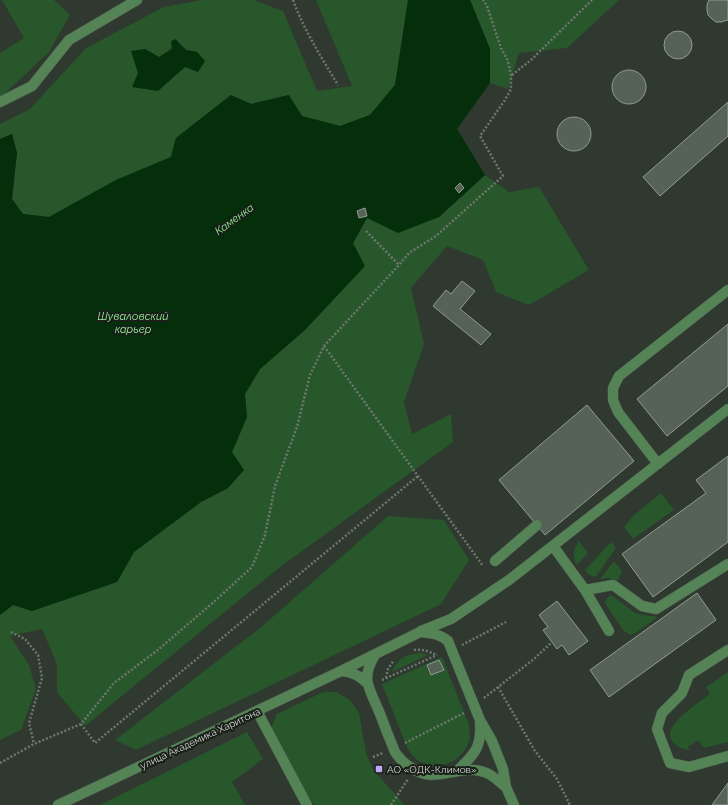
<svg xmlns="http://www.w3.org/2000/svg" width="728" height="805" viewBox="0 0 728 805" font-family="Raleway,sans-serif">
	<style>
		.green { fill: #27572b; fill-rule: evenodd }
		.water { fill: #042f0a }
		.building { fill: #576257; stroke: #909c90 }
		.lines { fill: none; stroke-linecap: round; stroke-linejoin: round }
		.minor-casing { stroke: #4d564c; stroke-width: 11 }
		.path { stroke: #6e776e; stroke-width: 2.5; stroke-dasharray: 2 2; stroke-linecap: butt }
		.minor { stroke: #548356; stroke-width: 10 }
		.poi-dot { fill: #bda9f5; stroke: #1a1f1a; stroke-width: 1.5 }
		.labels { text-anchor: middle; stroke-width: 4; stroke-linejoin: round; paint-order: stroke }
		.street-label { font-size: 10px; fill: #d3d9d2; stroke: #1a1f1a }
		.poi-label { font-size: 10px; fill: #d3d9d2; stroke: #1a1f1a; text-anchor: start }
		.water-label { font-size: 11px; font-style: italic; fill: #92f597; stroke: #1a1f1a }
	</style>
	<rect width="100%" height="100%" fill="#2f392f"/>
	<path class="green" d="M2,0H54L70,15L49,52L0,98V53L24,38Z
		M202,0H254L283,11L317,91L352,86L316,0H408L395,85L370,115L340,126L302,116L288,95L251,104L231,95L176,138L171,157L116,180L49,217L22,214L12,199L17,153L12,134L0,139V124L30,109L86,48L164,7ZM179,43L187,50L197,52L185,67L158,90L133,87L138,74L145,49L159,57Z
		M470,0H619L567,48L519,53L508,89L490,83V49Z
		M485,175L509,192L539,187L589,270L529,305L496,292L483,260L447,246L411,288L424,344L404,402L412,434L451,414L453,442L280,567L85,726L57,692V664L42,629L10,636L29,665L36,689L21,730L0,740V615L13,605L32,611L117,582L134,552L201,502L228,488L232,452L247,417L245,394L260,369L305,330L367,218L439,217Z
		M661,493L674,510L633,539L624,527L634,515Z
		M388,516L444,520L469,560L441,604L136,750L115,740L260,628Z
		M579,541L588,553L577,565C571,558 574,548 579,541Z
		M611,542L616,548L597,575L594,577L588,574L585,570Z
		M614,561L622,571L618,581L609,578L600,579Z
		M609,596H613L635,613L644,615L658,617L635,633L630,635L623,630L605,603L607,598Z
		M421,653L428,655L392,672C398,658 406,654 421,653Z
		M442,657L468,722C469,728 471,734 469,741C463,762 438,772 419,761C414,758 410,752 407,747L382,684ZM439,660L443,670L431,675L427,665Z
		M728,672V742L704,748L698,740L688,747L690,750C684,750 677,747 673,742C658,728 701,701 710,694L706,687Z
		M323,692H336L350,700L359,713L366,753L374,771L395,794L404,805H315L300,787L271,728L277,714Z
		M247,732L263,759L232,782L245,805H100Z"/>
	<path class="water" d="M408,0H470L490,49V83L457,129L485,175L439,217L398,233L367,218L353,243L365,266L305,330L260,369L245,394L247,417L232,452L244,470L228,488L201,502L134,552L117,582L32,611L13,605L0,615V139L12,134L17,153L12,199L23,214L49,217L116,180L171,157L176,138L231,95L251,104L289,95L302,116L340,126L370,115L395,85Z
		M176,39L179,43L186,50L197,52L205,61L198,72L185,67L158,91L132,87L138,73L131,51L145,49L159,57L172,49L171,41Z"/>
	<path class="building" d="M709,0H728V20L721,22H716L712,19L708,15L707,10V5Z
		M664 45a14 14 0 1 1 28 0a14 14 0 1 1-28 0Z
		M612 87a17 17 0 1 1 34 0a17 17 0 1 1-34 0Z
		M728,102V136L660,196L643,177Z
		M557 134a17 17 0 1 1 34 0a17 17 0 1 1-34 0Z
		M460,183L464,188L459,193L455,188Z
		M365,208L367,216L359,218L357,211Z
		M462,281L475,291L460,309L491,334L481,345L433,306L446,290L451,294Z
		M728,324V386L667,436L637,399Z
		M587,405L634,461L545,535L499,480Z
		M728,456V542L653,597L622,554L706,493L696,480Z
		M697,593L716,620L609,697L590,670Z
		M557,601L588,641L569,655L562,645L557,649L543,630L548,627L539,615Z
		M439,660L444,670L431,675L427,665Z
		M728,783V805H712Z"/>
	<g class="lines">
		<g class="minor-casing">
			<path id="minor" d="M0,102L32,86L69,40L137,0
				M658,464L618,412L613,400V388L619,376L728,290
				M553,546L585,590L613,585L642,606L656,609L728,564
				M495,561L537,525
				M585,590L609,631
				M421,631L451,619L509,580L728,409
				M728,650L689,675L682,693L662,713L657,729L670,763L689,767L728,756
				M375,655C361,678 368,686 378,709C382,718 385,728 389,737C391,742 393,747 395,752C399,758 404,763 410,767C435,786 457,763 484,772C492,774 499,782 506,787
				M341,671C352,672 359,675 367,683
				M257,711L307,805
				M457,771C474,755 482,747 480,723
				M58,805L341,671L420,632C431,633 440,634 448,641L480,720L492,741L503,769L506,787L514,805"/>
		</g>
		<path class="path" d="M293,0C304,30 321,57 338,85
			M512,75L531,60L592,0
			M366,231L399,265
			M324,346L418,476L483,566
			M11,632L25,639L38,655L42,678L29,723L34,744
			M462,645L506,622
			M414,650C422,649 429,651 436,655
			M386,678L388,669L394,660
			M382,680L437,655
			M498,687L535,751L557,779L570,805
			M484,698L534,659L552,642
			M81,724L95,743L418,476
			M405,743L464,713
			M373,757L383,753
			M0,763L34,744L81,724L114,683L159,649L216,600L252,567L265,535L275,486L297,427L310,375L324,346L399,265L409,253L436,236L503,176L480,136L505,100L511,89V75L508,61L501,48L487,6L483,0
			M391,805L408,779"/>
		<use href="#minor" class="minor"/>
	</g>
	<rect class="poi-dot" x="375" y="765" width="8" height="8" rx="2"/>
	<g class="labels">
		<g class="street-label">
			<text transform="translate(200 738) rotate(-25)" y="4">улица Академика Харитона</text>
		</g>
		<g class="poi-label">
			<text x="387" y="773">АО «ОДК-Климов»</text>
		</g>
		<g class="water-label">
			<text transform="translate(234 219) rotate(-36)" y="4">Каменка</text>
			<text x="133" y="320">Шуваловский<tspan x="133" dy="13">карьер</tspan></text>
		</g>
	</g>
</svg>
